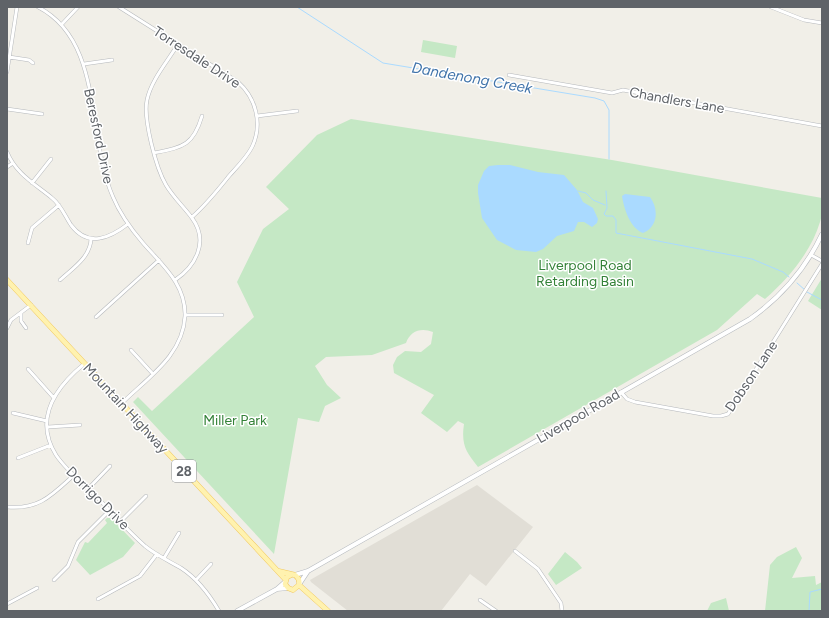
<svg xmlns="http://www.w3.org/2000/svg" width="829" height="618" viewBox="0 0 829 618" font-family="Figtree,sans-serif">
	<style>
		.education { fill: #e1ded6 }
		.green { fill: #c5e8c5 }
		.water { fill: #aadaff }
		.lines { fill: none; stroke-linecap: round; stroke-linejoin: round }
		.stream { stroke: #aadaff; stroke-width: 1 }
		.minor-casing { stroke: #b5b8bc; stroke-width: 4 }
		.secondary-casing { stroke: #b6babf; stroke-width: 5 }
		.primary-casing { stroke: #f2c960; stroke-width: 5.5 }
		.minor { stroke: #fff; stroke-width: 3 }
		.secondary { stroke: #fff; stroke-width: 4 }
		.primary { stroke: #fff2af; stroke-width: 4.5 }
		.labels { text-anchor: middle; stroke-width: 3; stroke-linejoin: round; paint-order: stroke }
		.shield { fill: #fff; stroke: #8f9295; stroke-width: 1 }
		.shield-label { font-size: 13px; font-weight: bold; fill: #5f6368 }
		.street-label { font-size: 14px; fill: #5f6368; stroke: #fff }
		.park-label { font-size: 14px; fill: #348238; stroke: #fff }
		.water-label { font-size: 15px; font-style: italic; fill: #4174aa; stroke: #fff }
	</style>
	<rect width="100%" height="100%" fill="#f1efe8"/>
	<path class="education" d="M477,485L533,527L486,586L470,574L441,611H348L311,582L310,580Z"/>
	<path class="green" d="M423,40L457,46L455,58L421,52Z
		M351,119L612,160L822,198C822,206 823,214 820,222C811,252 788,279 765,299L757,294L717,330L478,467C466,452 461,445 464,424L458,421L447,432L421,413L434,395L394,373L393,365L397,357L405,351L421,352L431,344L433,332C421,327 410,331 406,343L372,355L326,357L315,366L327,385L341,398L325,406L319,422L298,418L274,554L133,402L138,397L152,411L254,317L237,282L263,229L289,209L266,187L317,135Z
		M822,278V310L808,301Z
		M107,518H111L135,543L123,557L90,575L76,560L85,542L88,543L107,523L105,520Z
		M796,547L802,558L792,578L815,576L816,585L822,582V611H765L770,565L777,557Z
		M565,552L577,562L582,568L556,585L548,574Z
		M726,598L729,611H707L711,603Z"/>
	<path class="water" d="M498,165H510L538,172L564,175L577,190L583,202L593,208L598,219L597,223L592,227L584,222H578L574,231L557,236L543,249L536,252L516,250L497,240L482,218L478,193V185L484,171L489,166Z
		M625,194L650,197C659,209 658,227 643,233C630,228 624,209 622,196Z"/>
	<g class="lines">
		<path class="stream" d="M297,7L383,63L595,98L604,101L609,110V159
			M578,191L586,193L593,200L605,205
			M606,191L607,208L604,214L606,216H613L616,220V233L752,259L783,272L789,277
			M797,283L805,290
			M807,292L822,300
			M809,611L810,592L822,589"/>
		<g class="minor-casing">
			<path id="minor" d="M38,7C104,41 86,136 113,197C120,214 131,229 143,243C162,265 186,284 185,316C183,356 147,378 121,404
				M119,7L238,82C256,98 263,124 252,147C247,157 237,167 229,176C217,191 206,205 192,217
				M771,7L804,20L822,23
				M62,24L78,7
				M9,57L29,60L33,63
				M84,64L112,60
				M7,72L17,7
				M509,75L612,93L623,90L822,126
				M7,109L42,114
				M257,116L297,111
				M7,152C16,174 35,184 52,198C61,205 65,216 71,225C88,248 110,238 128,224
				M154,153C183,147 193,146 202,116
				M7,167L13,163
				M32,183L51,159
				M28,243L32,228L59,205
				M811,255L822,261
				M60,280C72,269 91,257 91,238
				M175,280C196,266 209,241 192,218C184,207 173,197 166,185C156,168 143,119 147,100C151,80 168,61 178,44
				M21,314V321L26,328
				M185,315H222
				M96,317L159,260
				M7,328L11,320L31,305
				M131,350L153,374
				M84,364C56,387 33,418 56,455C66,470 82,483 96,496C112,513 128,531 145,546C156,555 169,561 181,568C198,579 209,594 219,611
				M28,369L53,397
				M621,392L627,399L635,402L713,416H721L728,414L822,264
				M13,413L47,421
				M48,427L80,425
				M18,458L51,445
				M88,489L110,466
				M7,507C39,510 52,495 74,475
				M121,521L146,496
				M515,551L538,569L561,603L562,611
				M164,558L179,533
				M54,580L68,566L78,542L110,510
				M196,580L211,564
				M98,599L140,576L157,554
				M480,600L496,611
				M7,604L37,588"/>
		</g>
		<g class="secondary-casing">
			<path id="secondary" d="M295,575L308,571L750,319C781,297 806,268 822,234
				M300,583L308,571
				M277,589L288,588
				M237,611L277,589L285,582"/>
		</g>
		<g class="primary-casing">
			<path id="primary" d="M7,280L285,579
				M278,571L295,575C299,578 300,581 299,585L293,590L288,588L285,584L287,577L291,575
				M299,585L328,611"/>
		</g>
		<use href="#minor" class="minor"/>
		<use href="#secondary" class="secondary"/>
		<use href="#primary" class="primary"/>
	</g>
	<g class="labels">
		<rect class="shield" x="172" y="460" width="24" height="22" rx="3"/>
		<g class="shield-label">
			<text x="184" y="476">28</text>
		</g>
		<g class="street-label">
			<text transform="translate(197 57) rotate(33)" y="5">Torresdale Drive</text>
			<text transform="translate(677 100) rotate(10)" y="5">Chandlers Lane</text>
			<text transform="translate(99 136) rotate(78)" y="5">Beresford Drive</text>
			<text transform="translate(751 376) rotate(-56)" y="5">Dobson Lane</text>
			<text transform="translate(126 408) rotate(47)" y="5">Mountain Highway</text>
			<text transform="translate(578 416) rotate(-30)" y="5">Liverpool Road</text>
			<text transform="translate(98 498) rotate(45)" y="5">Dorrigo Drive</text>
		</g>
		<g class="park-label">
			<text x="585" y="270">Liverpool Road<tspan x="585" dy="16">Retarding Basin</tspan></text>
			<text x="235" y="425">Miller Park</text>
		</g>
		<g class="water-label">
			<text transform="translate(472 78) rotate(10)" y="5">Dandenong Creek</text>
		</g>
	</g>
	<rect width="829" height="618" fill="none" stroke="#5f6368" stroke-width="16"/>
</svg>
